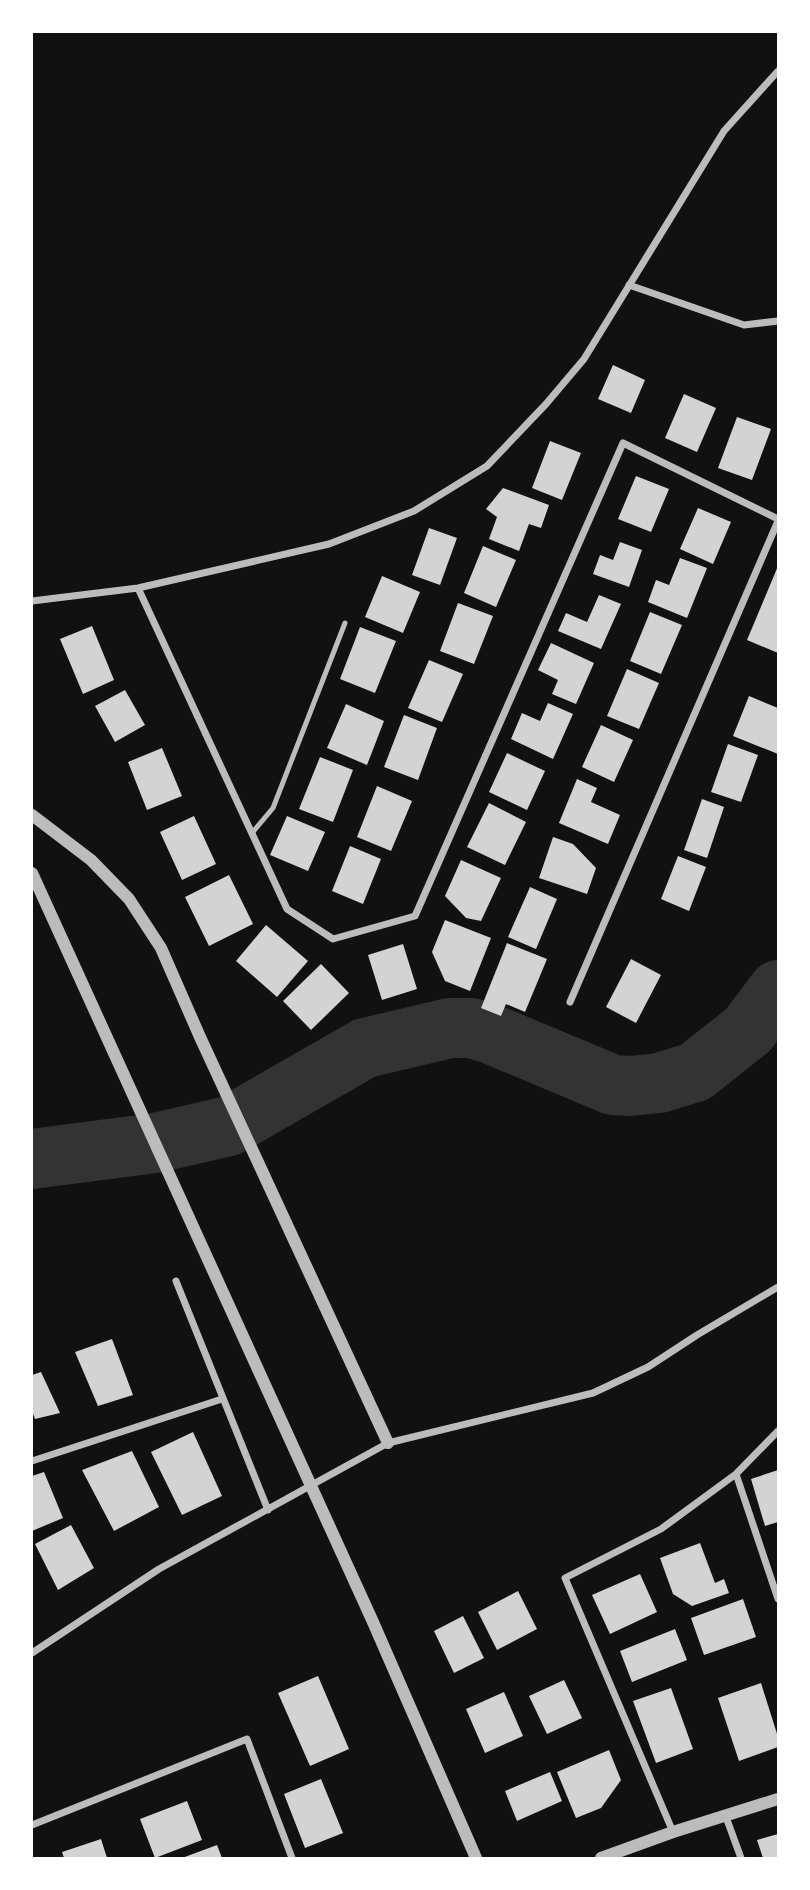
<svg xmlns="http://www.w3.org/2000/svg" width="810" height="1890" viewBox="0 0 810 1890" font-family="Raleway,sans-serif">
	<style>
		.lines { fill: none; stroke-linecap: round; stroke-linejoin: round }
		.river { stroke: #333; stroke-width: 60 }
		.building { fill: #d3d3d3 }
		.service { stroke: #bcbcbc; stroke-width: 5 }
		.minor { stroke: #bcbcbc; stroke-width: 7 }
		.tertiary { stroke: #bcbcbc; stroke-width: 12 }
	</style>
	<rect width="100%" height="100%" fill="#111"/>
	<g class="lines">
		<path class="river" d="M32,1159L155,1143L229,1126L365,1048L450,1028H471L491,1034L613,1085L631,1086L659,1083L695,1072L748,1030L778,990"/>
	</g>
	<path class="building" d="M613,365L645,380L631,413L598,399Z
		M684,394L716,408L697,452L665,438Z
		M737,417L771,429L752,480L718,468Z
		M550,441L581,453L562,500L532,488Z
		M636,476L669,489L651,532L618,519Z
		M503,488L549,505L541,528L529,524L519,551L489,539L497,517L486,509Z
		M698,508L731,522L713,564L680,549Z
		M429,528L457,538L440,585L412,575Z
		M620,542L642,550L629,587L593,574L600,555L613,560Z
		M483,546L516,560L496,607L464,593Z
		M680,558L707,568L687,618L648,602L656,580L669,585Z
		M778,566V653L747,640Z
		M382,576L420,592L403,633L365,617Z
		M599,595L621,604L601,649L558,631L566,613L587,622Z
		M458,603L493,616L474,664L440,651Z
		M650,612L682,625L661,674L630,661Z
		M92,626L114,680L83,694L60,639Z
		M360,627L396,641L375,693L340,679Z
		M551,643L594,663L576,704L552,694L558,680L538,670Z
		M429,660L463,674L442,722L408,708Z
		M627,669L659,683L639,729L607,716Z
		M125,690L145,725L115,742L95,706Z
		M749,696L778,708V754L733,736Z
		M548,703L573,714L553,759L511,739L522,713L540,721Z
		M346,704L384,721L367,765L327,748Z
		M404,715L437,728L418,780L384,767Z
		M601,725L633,740L614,782L582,767Z
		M728,744L758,755L741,802L711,792Z
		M162,748L182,796L147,810L128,762Z
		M507,753L545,771L527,810L489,792Z
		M320,757L353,770L333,822L299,809Z
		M577,779L597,788L591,802L620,815L608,844L559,823Z
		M377,786L412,801L391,851L357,837Z
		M702,799L724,807L707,858L684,850Z
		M489,803L526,822L505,865L467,847Z
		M194,816L216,864L182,880L160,832Z
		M287,816L325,832L308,871L270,855Z
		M553,837L573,844L596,868L587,894L539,878Z
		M350,846L381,859L363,904L332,891Z
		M678,856L706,867L689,911L661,899Z
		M461,860L501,878L481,921L466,918L445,896Z
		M229,875L253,924L209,946L185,897Z
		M530,887L557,899L536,949L508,937Z
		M445,920L491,938L470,991L445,981L432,952Z
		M266,925L308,961L277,997L236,961Z
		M507,943L547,959L525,1012L506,1004L501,1016L481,1008Z
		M403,944L417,989L382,1000L368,955Z
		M631,959L661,975L636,1023L606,1007Z
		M321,964L349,993L311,1030L283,1001Z
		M112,1339L133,1395L98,1406L75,1352Z
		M41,1372L60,1413L35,1419L32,1411V1375Z
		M193,1432L222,1496L182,1515L151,1452Z
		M132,1451L159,1507L114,1531L82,1470Z
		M778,1470V1522L765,1526L751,1479Z
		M44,1472L63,1518L32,1531V1476Z
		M71,1525L94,1568L58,1590L35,1544Z
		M700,1543L715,1583L724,1579L729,1593L692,1606L673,1594L660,1558Z
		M640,1574L657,1612L610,1634L592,1595Z
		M518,1591L537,1629L497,1650L478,1612Z
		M743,1599L756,1637L704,1655L691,1618Z
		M463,1616L484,1658L454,1673L434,1631Z
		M675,1629L687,1660L632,1682L620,1651Z
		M318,1676L349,1749L310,1766L278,1693Z
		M564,1680L582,1718L547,1734L529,1696Z
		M761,1683L778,1737V1747L739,1761L718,1698Z
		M671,1688L693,1749L656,1763L633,1701Z
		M504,1692L523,1736L485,1753L466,1709Z
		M609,1750L621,1780L601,1808L576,1818L557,1772Z
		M550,1772L562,1801L517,1821L505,1791Z
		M321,1779L343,1833L305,1848L284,1794Z
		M187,1801L202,1840L155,1858L140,1819Z
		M778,1834V1858H763L757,1840Z
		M101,1839L107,1858H64L62,1852Z
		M217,1845L222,1858H182Z"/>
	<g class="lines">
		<path class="service" d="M252,833L273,808L345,623"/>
		<path class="minor" d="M629,285L744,325L778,321
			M138,588L287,909L333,939L415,916L623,443L778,519
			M32,601L138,588L329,544L414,511L487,466L546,404L584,359L724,131L778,71
			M570,1002L778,521
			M176,1281L268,1510
			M32,1461L222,1399
			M736,1474L778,1599
			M32,1653L159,1569L388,1443L593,1393L648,1367L697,1335L778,1287
			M726,1817L741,1858
			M32,1825L247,1739L292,1858
			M673,1832L565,1578L661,1529L736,1474L778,1431"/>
		<path class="tertiary" d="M32,815L91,860L129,899L161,948L200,1037L388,1443
			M32,873L373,1622L476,1858
			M601,1858L673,1832L778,1799"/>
	</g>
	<rect width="810" height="1890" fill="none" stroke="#ffffff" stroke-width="66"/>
</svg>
